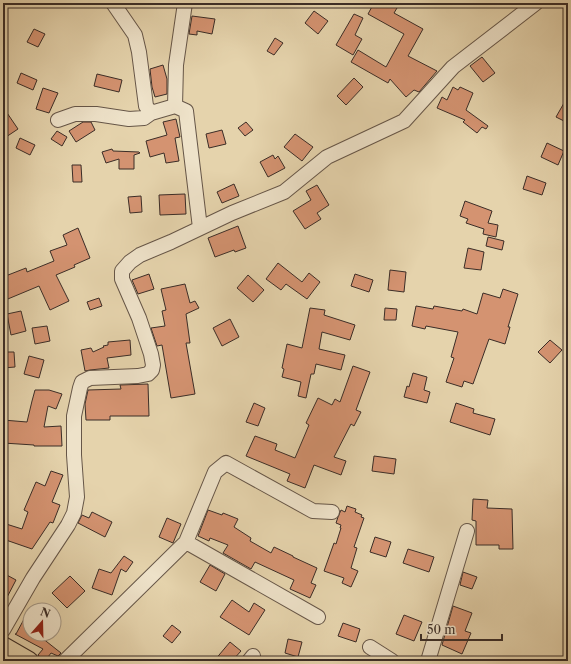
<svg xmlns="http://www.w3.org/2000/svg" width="571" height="664" viewBox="0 0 571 664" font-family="'Libre Caslon Text',serif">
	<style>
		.building { fill: #d49371; stroke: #3b2d27 }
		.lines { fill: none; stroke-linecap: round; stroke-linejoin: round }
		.minor-casing { stroke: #665648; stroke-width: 16 }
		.major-casing { stroke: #3b2d27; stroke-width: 20 }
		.minor { stroke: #eee2c9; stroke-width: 14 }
		.major { stroke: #e5d3ac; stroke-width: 18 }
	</style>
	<rect width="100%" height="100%" fill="#e5d3ac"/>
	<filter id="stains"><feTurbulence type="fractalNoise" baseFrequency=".005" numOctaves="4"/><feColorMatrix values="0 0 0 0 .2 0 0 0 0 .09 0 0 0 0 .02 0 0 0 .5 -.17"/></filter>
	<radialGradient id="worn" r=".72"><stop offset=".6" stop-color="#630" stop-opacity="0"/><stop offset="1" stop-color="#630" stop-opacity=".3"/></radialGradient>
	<path class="building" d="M374,3H388L397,8L394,13L423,29L408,56L437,71L419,92L414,90L406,97L390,79L388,83L351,62L358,50L386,67L404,34L368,14Z
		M314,11L328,21L318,34L305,23Z
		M354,14L363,18L355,35L362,39L353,55L336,45Z
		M192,16L215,19L212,34L197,31V35L189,34Z
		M34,29L45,34L38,47L27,42Z
		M275,38L283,43L274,55L267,51Z
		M482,57L495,73L483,82L470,66Z
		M163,65L167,79V94L155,97L152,87L150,69Z
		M21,73L37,80L33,90L17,83Z
		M97,74L122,80L119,92L94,86Z
		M354,78L363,87L346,105L337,96Z
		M453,87L458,90L460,87L473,93L466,110L488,126L486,129L482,127L477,133L463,122L465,120L437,108L442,97L447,100Z
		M43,88L58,93L49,113L36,109Z
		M568,96V123L556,117Z
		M3,107L18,129L3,139Z
		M176,119L180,137L175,138L179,161L166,163L164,153L150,157L146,141L167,135L163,122Z
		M83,122H91L95,130L76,142L69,131Z
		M246,122L253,130L245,136L238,128Z
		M222,130L226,144L209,148L206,134Z
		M57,131L67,137L62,146L51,139Z
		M295,134L313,147L302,161L284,147Z
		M20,138L35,145L30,155L16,148Z
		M547,143L564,151L558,165L541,157Z
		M112,149L113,151L139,152L140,153L134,155V169H119V159L106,163L102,152Z
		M273,155L275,159L278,156L285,168L268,177L260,162Z
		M72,165H81L82,182H73Z
		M527,176L546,183L542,195L523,189Z
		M234,184L239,196L222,203L217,192Z
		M317,185L329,205L317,213L321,219L305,229L293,211L311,200L306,191Z
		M185,194L186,214L160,215L159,195Z
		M141,196L142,212L130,213L128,197Z
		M465,201L492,211L488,223L498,225L496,237L483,234L484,229L466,223L468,219L460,216Z
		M238,226L246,248L235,252L234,250L215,257L208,238Z
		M78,228L90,258L74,265L75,267L56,275L69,301L50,310L39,286L3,301V277L26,268L27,272L54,261L50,251L67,245L63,235Z
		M488,237L504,241L502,250L486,246Z
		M468,248L484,252L481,270L464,268Z
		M278,263L302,282L309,273L320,282L307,299L286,284L281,290L266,279Z
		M390,270L406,272L404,292L388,290Z
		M149,274L154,289L138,294L132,280Z
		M355,274L373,280L369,292L351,286Z
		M248,275L264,290L253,302L237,288Z
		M185,284L190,303L195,301L199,308L186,314L190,343H186L195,394L171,398L162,345L157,346L151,328L165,326L162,311L166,310L161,289Z
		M503,289L518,294L508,327H510L505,344L489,339L473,384L464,381L462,387L446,382L454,358L451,357L458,332L426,326L425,329L412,326L416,306L433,309L434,306L462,311L463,309L477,314L483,293L500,298Z
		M99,298L102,306L90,310L87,302Z
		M310,308L325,310L324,315L355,325L350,340L322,332L319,349L345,355L341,370L316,364L314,374H311L306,398L298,396L301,382L282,377L284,369L282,368L287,344L302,348Z
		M385,308L397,309L396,320H384Z
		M21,311L26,331L11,335L7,314Z
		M230,319L239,337L222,346L213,328Z
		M47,326L50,341L35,344L32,328Z
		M130,340L131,355L107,358L109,368L90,370L85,371L81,350L91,348L93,352L104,347L103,346L108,345V342Z
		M550,340L562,350L550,363L538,352Z
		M3,352H14L15,367L3,368Z
		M29,356L44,360L39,378L24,374Z
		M353,366L370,372L356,410L361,412L354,426L351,424L334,457L346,461L341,475L314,465L305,488L287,481L290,474L246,456L255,436L277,444L275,450L295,458L309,425L306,423L318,398L332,405L335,399L340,402Z
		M413,373L427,377L424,390L430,392L427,403L404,397L407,386L409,387Z
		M148,384L149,416H110V420H86L85,404L88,390L121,389L120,385Z
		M35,390H49L62,394L56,409L48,406L44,427L61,426L62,446H34V445L3,443V420L27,422L32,401Z
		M254,403L265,408L258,426L246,422Z
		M456,403L474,409L473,413L495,419L490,435L450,422Z
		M374,456L396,459L394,474L372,471Z
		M51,471L63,475L52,502L60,505L53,523L50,522L32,549L3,539V523L22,529L28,512L24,510L36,482L45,486Z
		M473,499L488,500L487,508L512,509L513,549H499V545H476V521L472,520Z
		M347,506L356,509L355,512L362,515L361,517L364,518L354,547L357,548L351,568L358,571L351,587L342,583L344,578L324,571L334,543L336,544L341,528H340L341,525L336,523L338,517L341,510L345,512Z
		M208,510L222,515L223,513L238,519L234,527L251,538L250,541L271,553L274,547L293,556V557L317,568L311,583L316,585L310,598L290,589L294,580L255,562L251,569L223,553L228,545L210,538L209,541L198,536Z
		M92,512L112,522L105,537L78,523L82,515L89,518Z
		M167,518L181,524L173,543L159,537Z
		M375,537L391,542L386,557L370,552Z
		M408,549L434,557L429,572L403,563Z
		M124,556L133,562L126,572L121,569L112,595L92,588L99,569L111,573Z
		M210,565L225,574L216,591L200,582Z
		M463,572L477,577L472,589L460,585Z
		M3,573L16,580L3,605Z
		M70,576L85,591L67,608L52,593Z
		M232,600L249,612L254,603L265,610L249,635L220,617Z
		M453,606L472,613L465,631L471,633L462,654L442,645Z
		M30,608V634H37L61,653L58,656L51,653L45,661L38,655L43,649L15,634H16Z
		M404,615L422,622L414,641L396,634Z
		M343,623L360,629L356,642L338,636Z
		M172,625L181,632L172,643L163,636Z
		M288,639L302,642L298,657L285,653Z
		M230,642L241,651L232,661H214Z"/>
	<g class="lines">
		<g class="minor-casing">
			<path id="minor" d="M113,3L135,35L139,52L146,106L151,113L175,106L186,111L200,228
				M175,106L176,65L185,3
				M58,120L75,114H96L129,119L144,118L151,113
				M186,542L318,617
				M3,630L33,578L68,525L74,513L77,497L74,455V416L80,388L82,382L90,378L138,376L148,374L152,370L153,365L151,354L139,318L122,279V271L130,262L140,255L171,242L232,213L284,192L327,157L404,121L453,67L536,3
				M370,647L392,661
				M65,661L186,542L215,472L226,463L313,511L332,512
				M249,661L253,656
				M428,661L467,531"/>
		</g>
		<g class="major-casing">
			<path id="major" d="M3,646L29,661"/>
		</g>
		<use href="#minor" class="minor"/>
		<use href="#major" class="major"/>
	</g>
	<rect width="571" height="664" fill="none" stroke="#e5d3ac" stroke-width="16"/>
	<rect x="4" y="4" width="563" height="656" fill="none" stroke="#3b2d27" stroke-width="2"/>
	<rect x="8" y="8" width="555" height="648" fill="none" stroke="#3b2d27"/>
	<g transform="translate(42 622) rotate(20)"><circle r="19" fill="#eee2c9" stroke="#a69a88"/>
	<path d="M0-3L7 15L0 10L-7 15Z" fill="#8f2418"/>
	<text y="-6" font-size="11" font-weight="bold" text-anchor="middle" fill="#3b2d27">N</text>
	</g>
	<path d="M421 634v6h81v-6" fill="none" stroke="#3b2d27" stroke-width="2"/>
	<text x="427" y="634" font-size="12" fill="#3b2d27" stroke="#eee2c9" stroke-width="3" paint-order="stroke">50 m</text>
	<rect width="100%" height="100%" filter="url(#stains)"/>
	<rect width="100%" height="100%" fill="url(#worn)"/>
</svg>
